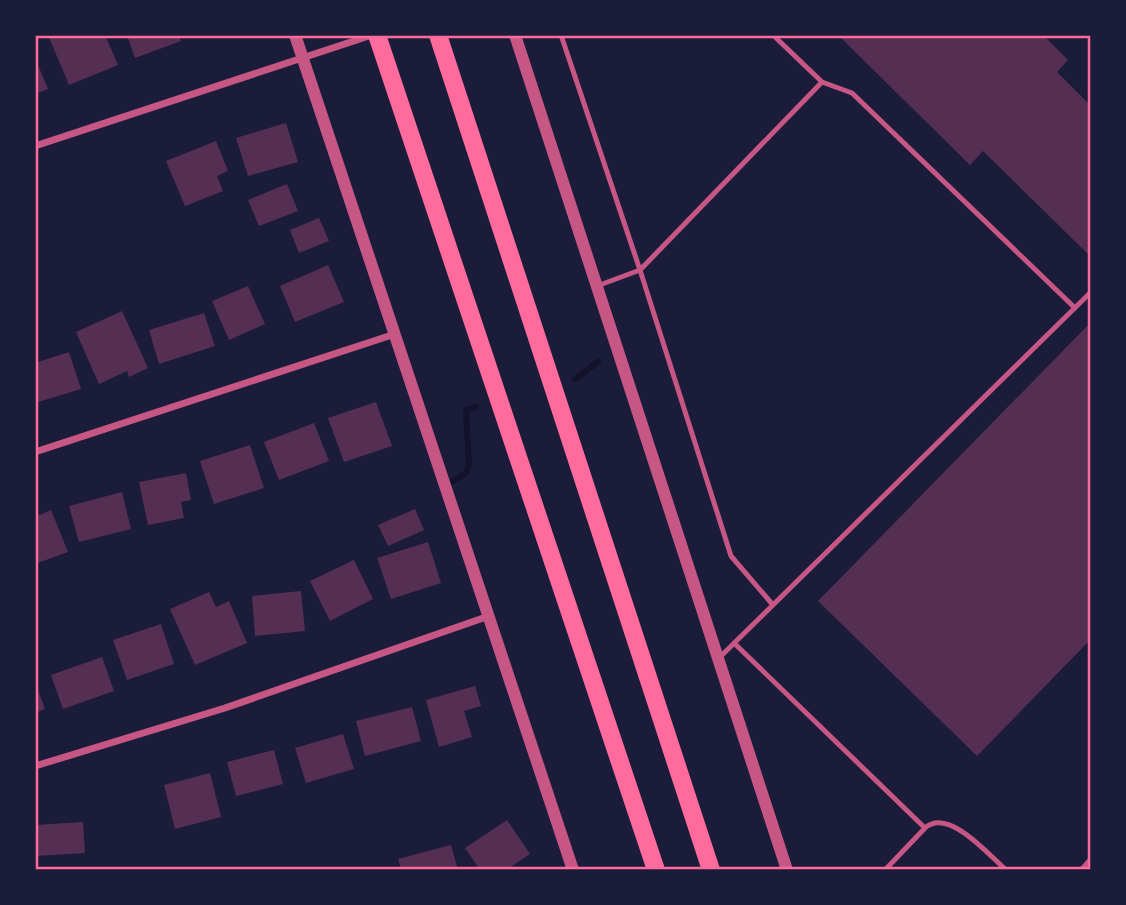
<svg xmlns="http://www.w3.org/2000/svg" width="1126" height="905" viewBox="0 0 1126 905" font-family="'Libre Baskerville',serif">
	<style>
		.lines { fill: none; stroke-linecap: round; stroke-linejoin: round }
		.stream { stroke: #12122b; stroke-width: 6 }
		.building { fill: #542f53 }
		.service { stroke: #c65784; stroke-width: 5 }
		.minor { stroke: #c65784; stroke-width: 7 }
		.tertiary { stroke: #c65784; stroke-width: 12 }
		.primary { stroke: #ff6b9d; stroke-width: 18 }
		.neatline { fill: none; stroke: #ff6b9d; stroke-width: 2.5 }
	</style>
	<rect width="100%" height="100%" fill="#1b1b3a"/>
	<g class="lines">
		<path class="stream" d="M575,379L598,362
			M446,486L466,473L469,463L466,410L476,407"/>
	</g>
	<path class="building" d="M48,35H76L77,37L83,35H105L118,65L69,85Z
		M127,35H179L181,41L135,58Z
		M838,35H1043L1068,60L1057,72L1091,106V257L983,151L970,165Z
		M35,58L48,89L35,94Z
		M286,123L298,162L248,176L236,138Z
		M216,141L228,171L217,176L223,191L185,206L166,161Z
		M287,184L298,211L259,226L248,200Z
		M319,218L329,241L299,253L290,230Z
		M328,265L344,302L295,322L280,286Z
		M248,286L265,324L229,340L212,301Z
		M122,311L148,368L129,377L127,371L99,384L76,332Z
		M204,313L215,346L159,364L149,330Z
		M1091,322V639L977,756L818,601Z
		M69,352L81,389L35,403V363Z
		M376,402L392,446L344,462L328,418Z
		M314,423L329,461L279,480L264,442Z
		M250,445L264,488L214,504L200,461Z
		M186,473L191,500L181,502L184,518L148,525L139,482Z
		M122,492L131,529L79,542L69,506Z
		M415,509L424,530L388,546L378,525Z
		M51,510L68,552L35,564V517Z
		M428,542L441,583L391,599L377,558Z
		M354,560L373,599L330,621L310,581Z
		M301,591L305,631L255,636L252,596Z
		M209,592L216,607L229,601L247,643L195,665L170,609Z
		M161,624L174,664L127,680L113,640Z
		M102,657L114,691L63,709L51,675Z
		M35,682L45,709L35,713Z
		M475,686L481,706L464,711L472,737L439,747L426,700Z
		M412,707L421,741L365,756L356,721Z
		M343,734L354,769L306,783L295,748Z
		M274,750L283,784L236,796L227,762Z
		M210,773L221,817L175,829L164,785Z
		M507,820L530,854L506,870H480L465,848Z
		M83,822L85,853L35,856V825Z
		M451,845L458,870H401L398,859Z"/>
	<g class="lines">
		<path class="service" d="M561,35L640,270L731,556L773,605
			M822,82L852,93L1075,308
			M597,286L640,270L822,82L773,35
			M734,643L925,828L885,870
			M719,658L1091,292
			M925,828C948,807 989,855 1006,870
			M1081,870L1091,859"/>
		<path class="minor" d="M35,146L372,35
			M35,452L395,334
			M35,766L225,708L489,616"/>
		<path class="tertiary" d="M295,35L573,870
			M515,35L787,870"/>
		<path class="primary" d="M377,35L656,870
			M438,35L711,870"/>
	</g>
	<rect width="1126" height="905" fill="none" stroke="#1b1b3a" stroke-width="74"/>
	<rect x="37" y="37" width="1052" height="831" class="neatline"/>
</svg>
